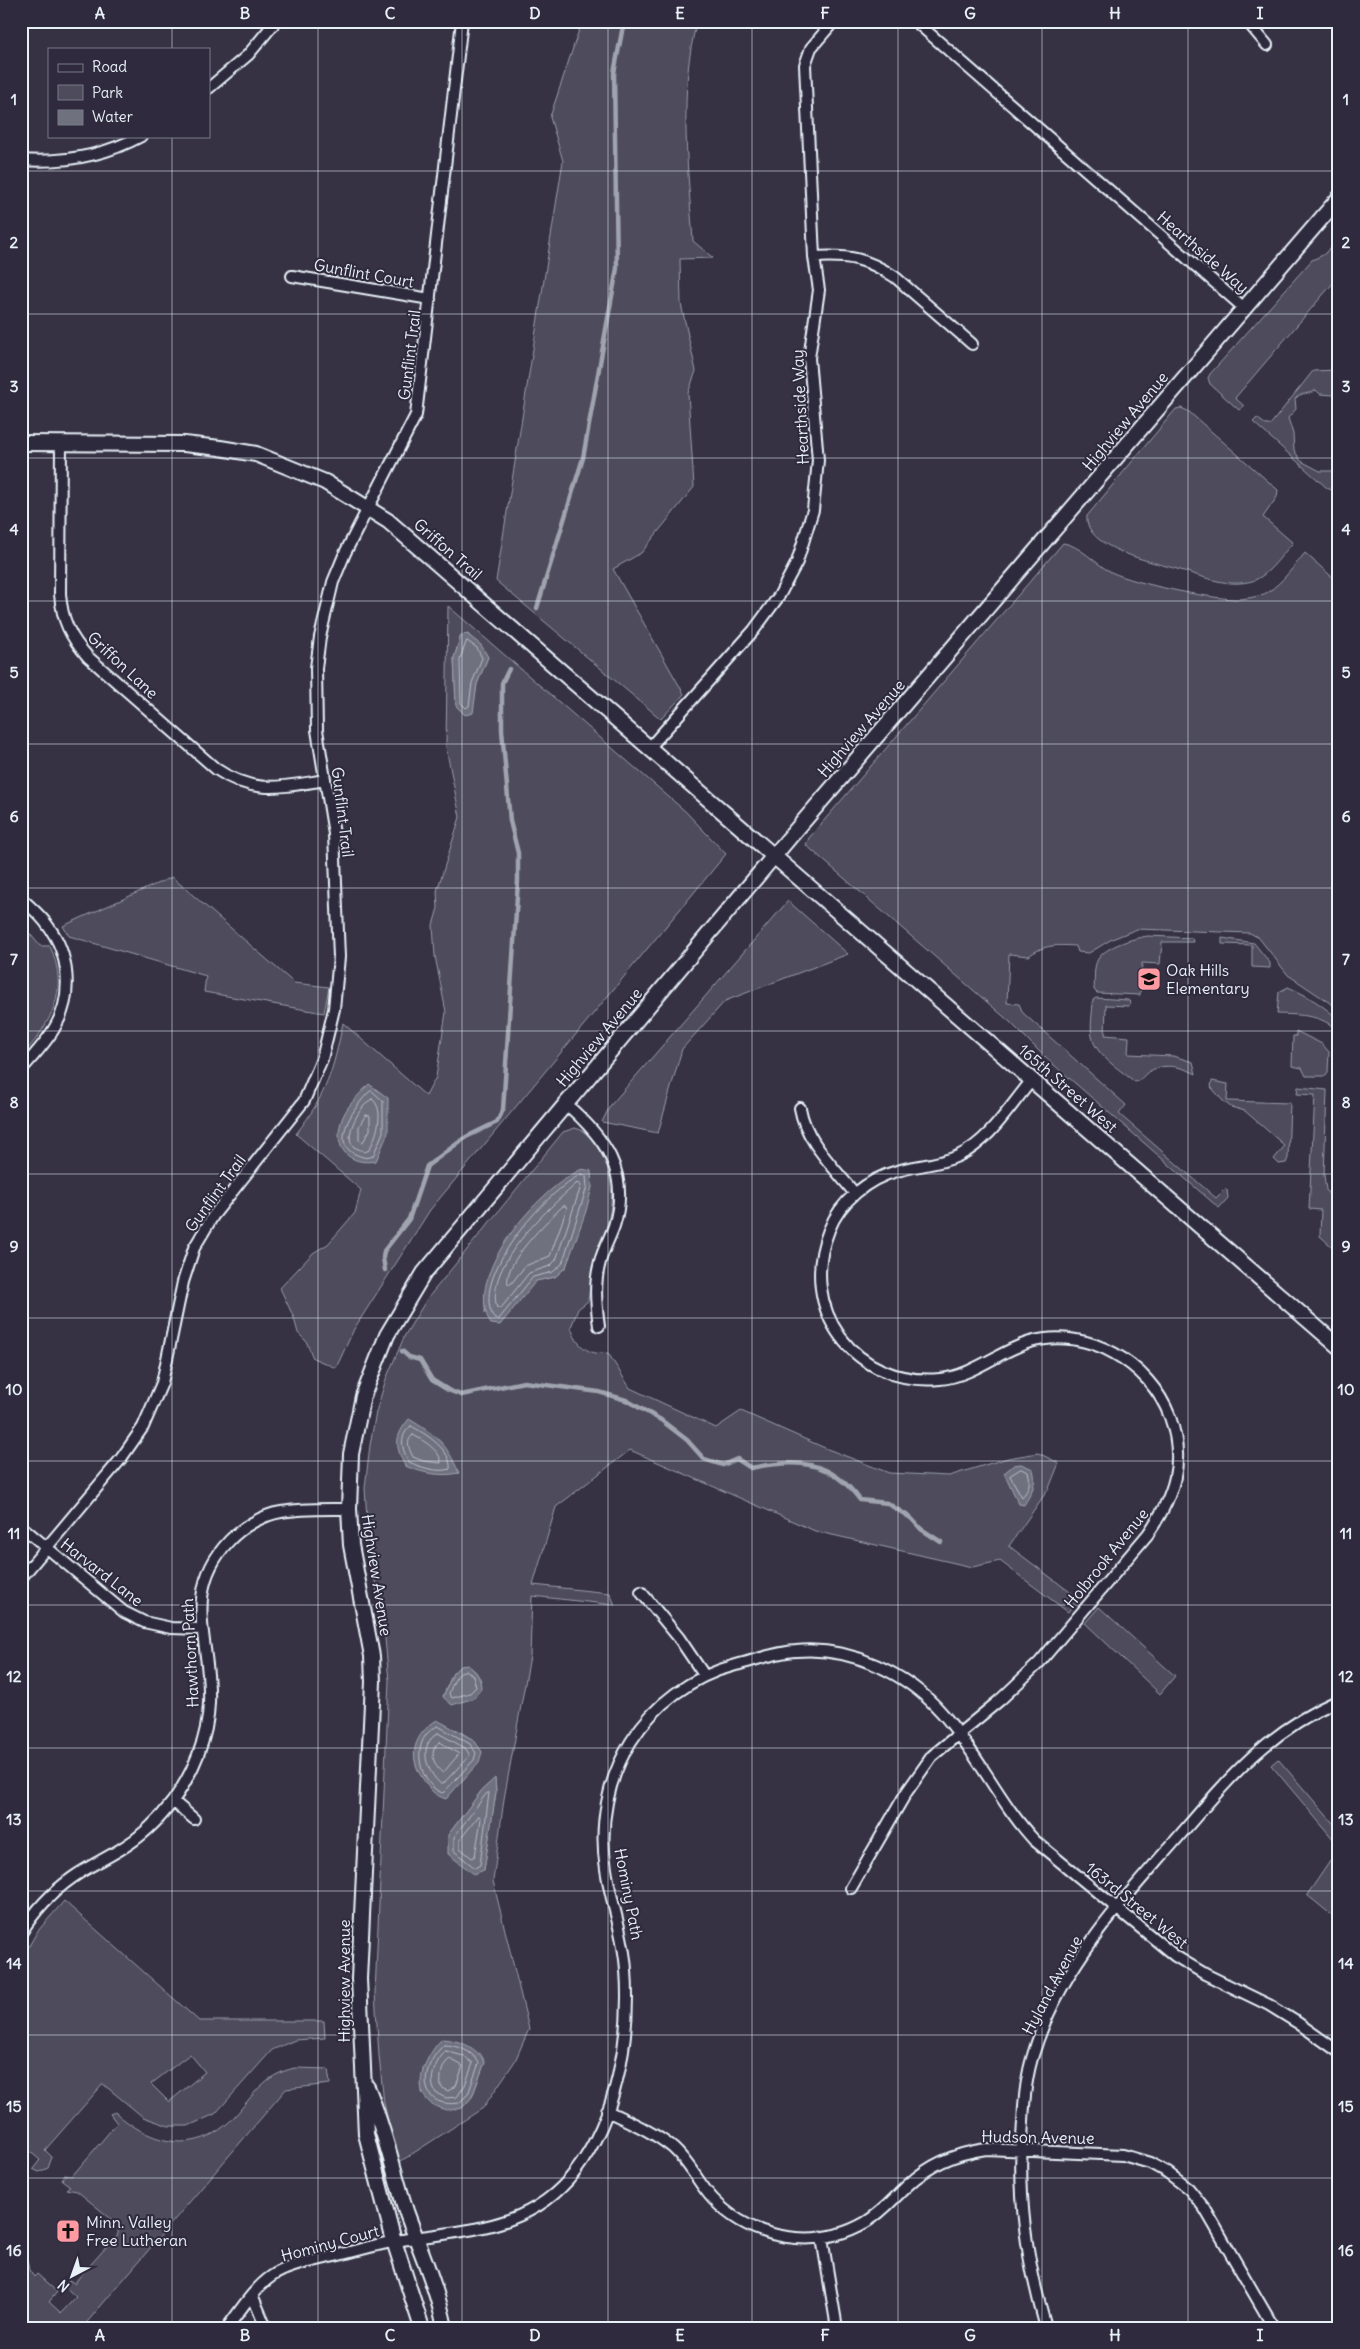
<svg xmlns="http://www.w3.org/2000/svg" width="1360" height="2349" viewBox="0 0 1360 2349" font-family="Delius,sans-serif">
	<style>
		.green { fill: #4d4b5c; stroke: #9a9eaa; fill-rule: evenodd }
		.water { fill: #70717f; stroke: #a0a4af }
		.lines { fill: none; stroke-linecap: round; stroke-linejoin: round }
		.shore { stroke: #b8bec8; stroke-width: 1 }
		.stream { stroke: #a0a4af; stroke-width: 4.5 }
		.minor-casing { stroke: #e8f1f8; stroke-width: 14 }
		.tertiary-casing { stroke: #e8f1f8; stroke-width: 18 }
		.minor { stroke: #2f2a3d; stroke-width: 10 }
		.tertiary { stroke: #2f2a3d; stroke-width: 14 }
		.grid { fill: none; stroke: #e8f1f8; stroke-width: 1; stroke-opacity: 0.55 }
		.labels { text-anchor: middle; stroke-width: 4; stroke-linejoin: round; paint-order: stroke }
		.street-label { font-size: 16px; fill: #e8f1f8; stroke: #2f2a3d }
		.poi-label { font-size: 16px; fill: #e8f1f8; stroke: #2f2a3d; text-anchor: start }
		.neatline { fill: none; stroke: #e8f1f8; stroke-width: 2 }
		.grid-label { font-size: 16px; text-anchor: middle; font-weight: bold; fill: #e8f1f8 }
	</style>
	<rect width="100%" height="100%" fill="#363244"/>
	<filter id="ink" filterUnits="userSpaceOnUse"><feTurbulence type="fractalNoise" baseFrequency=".02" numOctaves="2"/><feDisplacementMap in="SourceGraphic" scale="10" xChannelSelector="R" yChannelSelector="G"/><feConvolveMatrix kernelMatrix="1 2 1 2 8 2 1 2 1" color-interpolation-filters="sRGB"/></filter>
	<g filter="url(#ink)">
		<path class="green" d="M582,21H697C678,90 688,170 693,241L713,258L680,259L681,304L696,371L688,393L694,487L641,553L613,569L684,694L661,719L496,581L563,161L550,117Z
			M1331,247L1339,252V276L1235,398L1244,406L1239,410L1210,384L1208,378L1210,374L1312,260L1323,255Z
			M1337,370V393L1334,395L1320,394L1316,390C1309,395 1301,392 1295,399L1296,409L1288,418L1293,434L1294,450L1301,461L1320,471H1339V486L1334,491L1327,488L1253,422L1257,418L1266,425H1270L1313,371Z
			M1181,408L1188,411L1278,490L1277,497L1263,517L1293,543C1280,556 1267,579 1248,582C1224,587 1199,575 1177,569C1154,562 1084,549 1087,516L1170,416L1176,409Z
			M1063,543C1080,545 1095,564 1111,572C1137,584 1206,598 1235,599C1245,599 1259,597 1268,592C1283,582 1294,566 1305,553L1339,583V1009L1288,975L1259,938L1250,933L1137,929L1112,939L1089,953L1078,952L1076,946C1057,945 1044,944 1029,956L1009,954L1007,1003L1019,1004L1023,1013L1126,1105L1119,1114L1216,1198L1225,1189L1227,1190L1228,1198L1219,1208L1046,1058L1010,1022L806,845L809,838Z
			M448,606L685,811L726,854L430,1210L354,1329L336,1368L313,1358L306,1341L298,1333L294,1318L280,1288L313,1253L328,1244L355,1213L361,1190L296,1134C327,1094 333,1071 343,1023L426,1096L436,1077L446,1012L435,956L433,925L438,908L437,891L460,817L446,747ZM468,634L488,657L477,684L475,697L456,705L454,658L461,635Z
			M172,877L294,983L329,987L324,1013L204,992L206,976L69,936L63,926Z
			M788,901L848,954L725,1001L682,1049L658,1133L602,1122L610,1106Z
			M21,923L40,946H50C70,992 51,1023 21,1057V1002L24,995L25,973L21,971Z
			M1148,936L1192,938L1193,942H1162L1160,964L1142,963L1140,995L1097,993L1094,990C1095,981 1093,967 1098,959C1106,946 1134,938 1148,936Z
			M1222,938L1254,943L1270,963V968L1252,967V945L1222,944Z
			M1288,987C1307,995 1324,1006 1339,1020V1032C1322,1014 1300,1015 1277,1014L1279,992Z
			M1096,998L1128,1000L1130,1002L1129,1006L1106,1005L1105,1035L1129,1037L1128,1054L1173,1056L1193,1062L1196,1074C1181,1066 1162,1062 1147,1073C1143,1076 1140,1081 1135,1082C1122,1071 1098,1057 1093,1040C1089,1029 1093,1012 1093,1000Z
			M1296,1031L1322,1044L1329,1052L1328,1072L1326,1076H1306L1302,1068L1292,1066L1293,1036H1296Z
			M1212,1081L1228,1084L1227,1101L1290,1103L1288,1158L1286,1163L1279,1164L1274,1159L1283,1148L1284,1145L1245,1111L1231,1107L1223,1101L1211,1087Z
			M1298,1087L1327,1090L1324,1175L1326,1190L1339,1210V1253L1320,1236L1321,1210L1309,1209L1315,1095L1297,1094Z
			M575,1128C585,1130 591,1138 597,1147C614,1171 615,1204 605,1231C601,1243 594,1255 592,1267C590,1278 590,1290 588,1301L578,1309L571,1327C576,1345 588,1356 608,1353L630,1388L716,1428L741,1411L825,1448L889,1473L949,1476L1008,1458L1038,1453L1059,1463L1049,1488L1009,1546L1078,1598L1068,1612L1000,1561L972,1567L815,1531L630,1450L556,1507L533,1585L610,1593L615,1605L532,1596L530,1656L504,1799L493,1881L529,2029L515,2061L483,2108L398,2163L384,2103L379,2056L375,1993L389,1681L384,1628L369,1550L365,1488L370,1445L376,1412L386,1379L405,1335L427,1299L563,1132ZM592,1187L566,1267L555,1277L536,1281L485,1313C485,1276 497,1250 521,1222C526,1217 531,1209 536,1205C547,1198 579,1192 592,1187ZM468,1665L476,1672L481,1680L473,1698L464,1700L443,1696L453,1673ZM456,1729L473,1740L482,1752L446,1799ZM495,1779L496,1792L484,1870L448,1835L482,1790ZM480,2053L485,2062L472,2097L462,2108L422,2093L423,2066Z
			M1099,1607L1175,1676L1160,1694L1085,1623Z
			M1278,1759L1339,1830V1846L1271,1765Z
			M1339,1848V1921L1307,1895Z
			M64,1901L199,2021H324L325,2038L295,2040L272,2050L215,2114L188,2126H169L143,2117L103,2084L45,2150L52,2157L48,2168L39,2172L33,2169L40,2160L21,2144V1960L37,1932ZM190,2054L205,2072L169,2102L151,2084Z
			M295,2068L328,2069L330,2084L286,2089L82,2328H21V2254L27,2260L29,2270L34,2277L37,2274L57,2292L49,2302L61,2313L76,2297L63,2285L69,2280L74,2283L118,2234L119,2223L110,2218L77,2191L66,2189L70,2186L62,2180L64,2175L72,2176L117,2123L110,2114L115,2112C150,2144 197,2157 234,2117C254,2095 263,2075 295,2068Z"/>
		<path class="water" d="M467,634L481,645L488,657L477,684L473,713L465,715L456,706L454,658L461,635Z
			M369,1084L388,1098V1133L376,1161C349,1166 333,1148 341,1122C345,1107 359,1095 369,1084Z
			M582,1169L591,1171L592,1187L586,1211L566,1267L555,1277L536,1281L500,1325L491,1324C461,1275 540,1188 582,1169Z
			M409,1419C437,1436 446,1442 459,1473C440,1477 423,1473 405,1466C395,1446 394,1437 409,1419Z
			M1021,1464L1033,1469C1037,1484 1032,1492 1024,1505L1019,1504L1004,1473L1014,1465Z
			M468,1665C476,1672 481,1677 481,1689L474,1698L452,1705L443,1697L453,1673L460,1666Z
			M437,1720L474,1740L482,1752L479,1762L446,1799C434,1795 430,1790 423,1779C407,1756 414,1734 437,1720Z
			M495,1778L496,1792L484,1870L474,1874L448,1854V1835L482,1790Z
			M442,2039C460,2040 476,2047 485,2062L472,2097L462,2108C457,2109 448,2111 443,2109C406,2099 423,2058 442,2039Z"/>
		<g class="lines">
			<path class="shore" d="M467,641L477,648L482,658L472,683L469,706L466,708L461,703L460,659Z
				M372,1091L383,1101V1132L373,1156C366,1159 362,1157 355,1154C328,1142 357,1104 369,1092Z
				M372,1099C386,1109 376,1138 369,1150L365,1152C362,1150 357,1149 354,1147C342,1136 361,1104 372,1099Z
				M366,1115L370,1116V1130L363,1142L359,1140V1127Z
				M582,1174L586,1176L587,1187L562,1264L553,1272L533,1277L499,1319H495C466,1280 548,1189 582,1174Z
				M576,1184L579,1183L581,1186L556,1260L550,1266L529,1273L501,1308H497C484,1265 548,1209 576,1184Z
				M563,1206H566L567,1208L550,1256L525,1266L511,1284H508C503,1263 548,1220 563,1206Z
				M411,1426C426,1434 452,1450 450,1469C438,1473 420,1467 409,1462C402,1450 398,1436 411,1426Z
				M413,1435C423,1440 441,1451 441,1463L423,1461L413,1457C409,1449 405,1441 413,1435Z
				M1021,1469L1028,1472C1031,1481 1029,1490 1022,1497L1010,1476Z
				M466,1670L473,1676L476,1687L470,1693L452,1698L449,1694C452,1685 456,1673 466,1670Z
				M438,1726L470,1744L476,1753L474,1760L443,1793C420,1787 407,1738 438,1726Z
				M438,1733L465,1748L470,1755L442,1785C426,1772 417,1745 438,1733Z
				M440,1742L459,1754L443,1773C433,1766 428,1749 440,1742Z
				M489,1793L480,1865L475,1868L454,1851V1837L486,1794Z
				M479,1816L481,1819L475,1856L472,1858L460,1848V1840Z
				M444,2045C457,2045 473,2051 479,2063L468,2094L459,2103C417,2109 419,2067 444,2045Z
				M446,2051L463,2056L473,2063L465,2085L457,2097L446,2098L436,2093C427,2080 436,2060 446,2051Z
				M450,2059L463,2066L456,2086L448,2091L441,2087C440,2078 441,2064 450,2059Z"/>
			<path class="stream" d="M537,608L583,458L617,268L614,73L624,21
				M385,1270L383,1258L384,1251L409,1219L427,1166L466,1137L497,1122L503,1110L518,881V853L510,821L502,730V683L509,669
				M402,1351L409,1357L420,1360L432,1380L448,1390L461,1395L524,1382L599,1392L626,1400L661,1420L687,1440L704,1459L723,1465L737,1459L751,1468C796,1459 830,1459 860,1500L887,1503L911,1518L921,1529L941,1542"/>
			<g class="minor-casing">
				<path id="minor" d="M915,21L1244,308
					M1247,21L1267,45
					M209,88L248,55L276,21
					M21,160C63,163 104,156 141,136
					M814,257C849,255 866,258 895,277L972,344
					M292,276L430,299
					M61,443L60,594C62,620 70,637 88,657L216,769C254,795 281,787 325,780
					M650,747L754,630L779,596L797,562L813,510L818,460L809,358L819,290L814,257L805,65L811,48L834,21
					M21,898C30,907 41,915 48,926C70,954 73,997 55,1027C46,1043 33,1056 21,1070
					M566,1104C604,1137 631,1172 614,1226C610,1238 603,1249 600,1262C594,1283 596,1304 599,1326
					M800,1108C806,1142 834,1167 855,1194
					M21,1526L124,1612L144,1622L171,1628L201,1629
					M21,1578L120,1460L143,1427L162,1383L183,1282L194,1248L213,1216L304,1101L322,1059L334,1009L339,957L334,834L317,730L316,668L320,637L333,582L345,553L416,415L462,21
					M641,1592L679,1638L704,1675
					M173,1801L194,1819
					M851,1888L906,1793L932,1756L1000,1700L1039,1663L1148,1534C1174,1496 1186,1462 1170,1417C1150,1363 1087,1326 1030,1342C999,1351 973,1376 940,1379C855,1387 797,1309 829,1230C840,1201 868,1179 897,1171C917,1165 939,1165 958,1156C990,1141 1010,1106 1032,1080
					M21,1933C34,1912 52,1892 72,1878C87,1867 105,1859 121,1849C141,1837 159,1820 173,1801C193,1773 208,1738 209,1703C212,1643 180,1593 229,1541C241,1528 262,1515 281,1512C303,1508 326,1509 349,1509
					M607,2111C630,2122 654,2132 673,2148C690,2163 698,2183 713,2199C752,2240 816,2251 866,2222C883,2212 894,2198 908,2185C930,2164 957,2153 986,2149L1123,2155L1150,2163L1168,2173L1189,2189L1205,2209L1274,2328
					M822,2238L837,2328
					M253,2297L266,2328
					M227,2328C240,2311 254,2288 272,2276C289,2265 310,2262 330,2257C352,2252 374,2245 396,2241C464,2229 529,2232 575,2172C617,2117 631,2037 626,1970C624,1935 611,1903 606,1869C591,1777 645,1688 736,1665C756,1660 776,1652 796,1651C850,1646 907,1673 942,1713C977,1752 999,1802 1034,1840L1175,1956L1205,1974L1269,2005L1298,2023L1339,2052
					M1046,2328C1026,2258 1017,2195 1023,2122C1024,2099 1026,2077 1033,2055C1045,2014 1069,1972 1094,1938C1118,1904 1147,1873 1174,1842C1226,1782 1264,1733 1339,1700"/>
			</g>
			<g class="tertiary-casing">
				<path id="tertiary" d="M21,443L184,444L220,448L256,454L325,482L388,521L1339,1347
					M367,2087C384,2127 393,2170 406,2211C420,2250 437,2287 445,2328
					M422,2328L394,2241L366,2134L359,1979L373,1682L372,1656L351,1545L349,1509L351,1454L363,1396L387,1335L424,1273L790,837L1339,198"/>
			</g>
			<use href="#minor" class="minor"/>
			<use href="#tertiary" class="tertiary"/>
		</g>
	</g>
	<path class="grid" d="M172,21V49M318,21V2328M462,21V2328M608,21V2328M752,21V2328M898,21V2328M1042,21V2328M1188,21V2328M172,136V2328M21,171H1339M21,314H1339M21,458H1339M21,601H1339M21,744H1339M21,888H1339M21,1031H1339M21,1174H1339M21,1318H1339M21,1461H1339M21,1605H1339M21,1748H1339M21,1891H1339M21,2035H1339M21,2178H1339"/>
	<defs>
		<g id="school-square" transform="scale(1.25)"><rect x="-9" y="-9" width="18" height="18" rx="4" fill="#ff9aa2" stroke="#2f2a3d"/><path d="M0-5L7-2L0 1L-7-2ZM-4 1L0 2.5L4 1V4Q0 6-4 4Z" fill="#111"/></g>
		<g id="church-square" transform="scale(1.25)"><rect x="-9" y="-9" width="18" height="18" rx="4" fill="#ff9aa2" stroke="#2f2a3d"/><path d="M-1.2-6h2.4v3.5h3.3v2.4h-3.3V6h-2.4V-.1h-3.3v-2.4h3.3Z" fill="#111"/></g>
	</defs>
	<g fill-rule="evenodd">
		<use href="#school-square" x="1149" y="979"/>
		<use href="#church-square" x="68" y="2231"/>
	</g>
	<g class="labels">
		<g class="street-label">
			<text transform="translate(1203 252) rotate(41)" y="6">Hearthside Way</text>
			<text transform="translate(364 273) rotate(10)" y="6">Gunflint Court</text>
			<text transform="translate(409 355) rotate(-83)" y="6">Gunflint Trail</text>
			<text transform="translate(800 407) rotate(-93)" y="6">Hearthside Way</text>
			<text transform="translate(1125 421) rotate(-50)" y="6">Highview Avenue</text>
			<text transform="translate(448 549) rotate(41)" y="6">Griffon Trail</text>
			<text transform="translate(123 665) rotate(43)" y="6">Griffon Lane</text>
			<text transform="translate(861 728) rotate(-49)" y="6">Highview Avenue</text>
			<text transform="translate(343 812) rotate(83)" y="6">Gunflint Trail</text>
			<text transform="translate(599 1037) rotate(-50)" y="6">Highview Avenue</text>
			<text transform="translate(1068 1088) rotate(41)" y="6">165th Street West</text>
			<text transform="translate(215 1193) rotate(-54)" y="6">Gunflint Trail</text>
			<text transform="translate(1106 1558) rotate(-51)" y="6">Holbrook Avenue</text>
			<text transform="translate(102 1572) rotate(38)" y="6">Harvard Lane</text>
			<text transform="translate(377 1575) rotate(81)" y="6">Highview Avenue</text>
			<text transform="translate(190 1653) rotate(-93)" y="6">Hawthorn Path</text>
			<text transform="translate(629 1894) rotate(79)" y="6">Hominy Path</text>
			<text transform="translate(1137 1905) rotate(39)" y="6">163rd Street West</text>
			<text transform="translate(344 1981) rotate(-90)" y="6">Highview Avenue</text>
			<text transform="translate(1052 1985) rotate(-62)" y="6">Hyland Avenue</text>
			<text transform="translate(1038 2137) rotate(1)" y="6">Hudson Avenue</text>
			<text transform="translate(330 2243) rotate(-15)" y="6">Hominy Court</text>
		</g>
		<g class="poi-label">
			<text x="1166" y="976">Oak Hills<tspan x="1166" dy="18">Elementary</tspan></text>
			<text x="86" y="2228">Minn. Valley<tspan x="86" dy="18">Free Lutheran</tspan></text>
		</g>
	</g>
	<rect width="1360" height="2349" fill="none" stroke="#2f2a3d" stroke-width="55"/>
	<rect x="48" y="48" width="162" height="90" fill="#2f2a3d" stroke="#797a88"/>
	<rect x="58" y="64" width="25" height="8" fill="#2f2a3d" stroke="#797a88"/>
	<text x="92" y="72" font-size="15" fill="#e8f1f8">Road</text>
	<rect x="58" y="85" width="25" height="15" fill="#4d4b5c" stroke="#797a88"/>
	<text x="92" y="98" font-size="15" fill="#e8f1f8">Park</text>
	<rect x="58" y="110" width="25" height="15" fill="#70717f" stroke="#797a88"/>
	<text x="92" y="122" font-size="15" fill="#e8f1f8">Water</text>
	<g transform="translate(72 2276) rotate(221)" stroke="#2f2a3d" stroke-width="4" paint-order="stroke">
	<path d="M0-4L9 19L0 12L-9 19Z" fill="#e8f1f8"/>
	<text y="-8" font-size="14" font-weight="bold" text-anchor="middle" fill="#e8f1f8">N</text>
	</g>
	<rect x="28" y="28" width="1304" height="2294" class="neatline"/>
	<g class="grid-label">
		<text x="100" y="19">A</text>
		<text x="245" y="19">B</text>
		<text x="390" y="19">C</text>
		<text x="535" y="19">D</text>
		<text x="680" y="19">E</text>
		<text x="825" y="19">F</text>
		<text x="970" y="19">G</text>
		<text x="1115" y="19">H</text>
		<text x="1260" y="19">I</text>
		<text x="14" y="105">1</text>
		<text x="1346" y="105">1</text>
		<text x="14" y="248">2</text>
		<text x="1346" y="248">2</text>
		<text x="14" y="392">3</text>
		<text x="1346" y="392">3</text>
		<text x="14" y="535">4</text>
		<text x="1346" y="535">4</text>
		<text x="14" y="678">5</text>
		<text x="1346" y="678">5</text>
		<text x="14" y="822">6</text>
		<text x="1346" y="822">6</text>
		<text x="14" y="965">7</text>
		<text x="1346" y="965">7</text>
		<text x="14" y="1108">8</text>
		<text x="1346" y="1108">8</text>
		<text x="14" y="1252">9</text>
		<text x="1346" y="1252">9</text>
		<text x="14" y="1395">10</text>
		<text x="1346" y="1395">10</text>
		<text x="14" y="1539">11</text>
		<text x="1346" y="1539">11</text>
		<text x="14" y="1682">12</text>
		<text x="1346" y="1682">12</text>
		<text x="14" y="1825">13</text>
		<text x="1346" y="1825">13</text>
		<text x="14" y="1969">14</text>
		<text x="1346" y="1969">14</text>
		<text x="14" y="2112">15</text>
		<text x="1346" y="2112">15</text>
		<text x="14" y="2256">16</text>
		<text x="1346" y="2256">16</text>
		<text x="100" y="2341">A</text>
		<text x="245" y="2341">B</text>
		<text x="390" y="2341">C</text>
		<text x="535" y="2341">D</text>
		<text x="680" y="2341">E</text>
		<text x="825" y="2341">F</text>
		<text x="970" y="2341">G</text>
		<text x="1115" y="2341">H</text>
		<text x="1260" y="2341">I</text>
	</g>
</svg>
